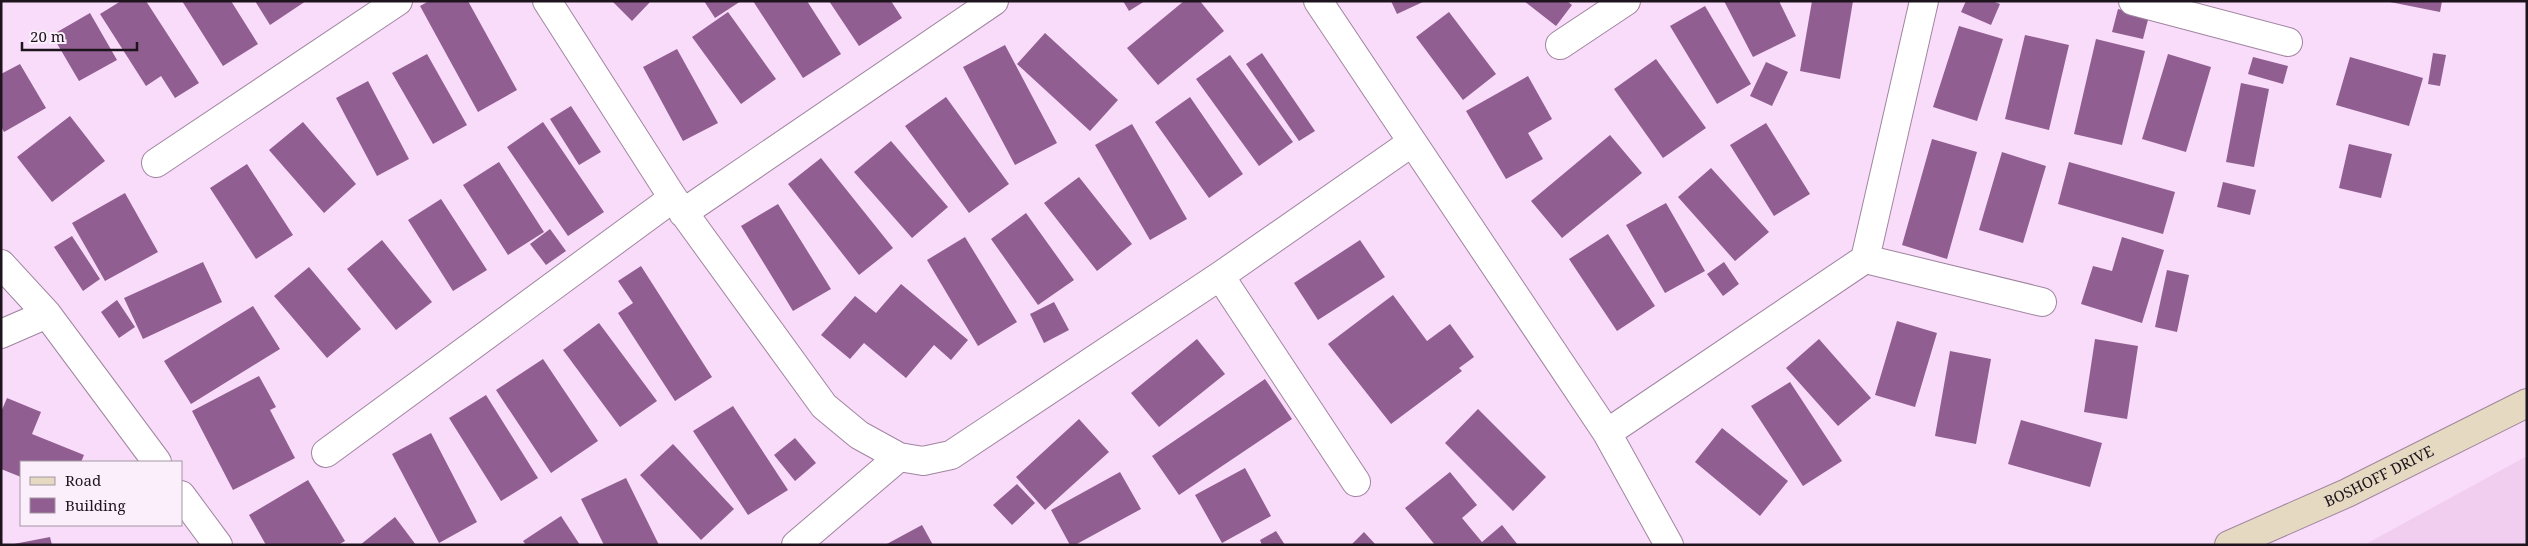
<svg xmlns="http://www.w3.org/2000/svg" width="2528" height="546" viewBox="0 0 2528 546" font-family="'Noto Serif',serif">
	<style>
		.built { fill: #f1cef0 }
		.building { fill: #905e90 }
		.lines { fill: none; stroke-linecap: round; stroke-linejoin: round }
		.minor-casing { stroke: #a085a0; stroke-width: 30 }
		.secondary-casing { stroke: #a085a0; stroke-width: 30 }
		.minor { stroke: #fff; stroke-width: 28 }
		.secondary { stroke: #e5dac1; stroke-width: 28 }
		.labels { text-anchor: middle; stroke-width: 5; stroke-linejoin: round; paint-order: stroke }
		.street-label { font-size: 15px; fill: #1e141e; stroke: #fbeffb }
	</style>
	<rect width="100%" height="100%" fill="#f9dcf9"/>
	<path class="built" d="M2527,456V545H2364Z"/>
	<path class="building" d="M121,1H146L199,83L175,98L161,76L146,86L100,14Z
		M182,1H231L258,44L223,66Z
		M255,1H306L270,25Z
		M429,1H468L517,90L478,112L420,6Z
		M612,1H651L632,21Z
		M704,1H741L715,18Z
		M753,1H807L841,54L803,78Z
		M829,1H891L902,18L859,46Z
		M1123,1H1145L1129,11Z
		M1184,1H1200L1224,31L1158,85L1127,48Z
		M1391,1H1425L1397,14Z
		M1524,1H1567L1572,5L1556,26Z
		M1724,1H1779L1796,36L1753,57Z
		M1812,1H1853L1840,79L1800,71Z
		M1966,1H1992L2000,4L1991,25L1961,12Z
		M2385,1H2442L2440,12Z
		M1705,6L1751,84L1717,104L1670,26Z
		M2118,9L2149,16L2143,39L2112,32Z
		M728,12L776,79L741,104L692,37Z
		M1449,12L1496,74L1463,100L1416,37Z
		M90,13L117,60L79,81L52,35Z
		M1959,26L2003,39L1977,121L1933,107Z
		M1045,33L1118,100L1090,131L1017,64Z
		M2025,35L2069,45L2049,130L2005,119Z
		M2096,39L2145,51L2122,145L2074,134Z
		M1005,45L1057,143L1015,165L963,67Z
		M677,49L718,123L683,141L643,67Z
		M1262,53L1315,131L1299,141L1246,64Z
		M2433,53L2446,55L2440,86L2428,84Z
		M427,54L467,125L433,144L392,73Z
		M2168,54L2211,67L2186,152L2142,139Z
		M1230,55L1293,142L1259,166L1196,79Z
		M2253,57L2288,66L2283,84L2248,74Z
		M2350,57L2423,78L2409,126L2336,105Z
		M1656,59L1706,128L1663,158L1614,89Z
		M1766,62L1788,72L1772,106L1750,96Z
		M20,64L46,108L4,132L1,126V74Z
		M1528,76L1552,119L1528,133L1543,159L1506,179L1466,111Z
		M368,81L409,159L377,176L336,98Z
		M2241,83L2269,89L2254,167L2226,162Z
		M946,97L1009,184L969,213L905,126Z
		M1190,97L1243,174L1209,198L1155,122Z
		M571,106L601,152L579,165L550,119Z
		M70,116L105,161L52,202L17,157Z
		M303,122L356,184L324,213L269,150Z
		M543,122L604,212L568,236L507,147Z
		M1766,123L1810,194L1774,216L1730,145Z
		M1132,124L1187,219L1150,240L1095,145Z
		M1610,135L1642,173L1562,238L1531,201Z
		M1932,139L1977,152L1947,259L1902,245Z
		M891,141L948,207L912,238L854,172Z
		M2349,144L2392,154L2381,198L2339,188Z
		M2002,152L2046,166L2023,243L1979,230Z
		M821,158L893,248L859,275L788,184Z
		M499,162L544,232L508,255L463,185Z
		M2069,162L2175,192L2163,234L2058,204Z
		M247,164L293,235L256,259L210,188Z
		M1711,168L1769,232L1735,261L1678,197Z
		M1079,177L1132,244L1097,271L1044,203Z
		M2223,182L2256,190L2250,215L2217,207Z
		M125,193L158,252L105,281L72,223Z
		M441,199L487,270L453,291L408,220Z
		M1666,203L1705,271L1665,293L1626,225Z
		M778,204L831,289L793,311L741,226Z
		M1026,213L1074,280L1038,305L991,239Z
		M550,229L566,251L546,265L530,244Z
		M1608,234L1655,306L1617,331L1569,259Z
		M72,236L100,279L83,291L54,247Z
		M965,237L1017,322L978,346L927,260Z
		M2122,237L2164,250L2142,323L2081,304L2093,266L2112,271Z
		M382,240L432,302L396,330L347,269Z
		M1360,240L1385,277L1318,320L1294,283Z
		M203,262L222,302L143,339L124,298Z
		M1724,262L1739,284L1723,296L1707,274Z
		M641,266L712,377L675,401L618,313L633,303L618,281Z
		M309,267L361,329L327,358L274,296Z
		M2167,270L2189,275L2177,332L2155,327Z
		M901,284L968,340L951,360L934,345L906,378L864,343L850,359L821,335L855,296L876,313Z
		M1393,295L1427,341L1450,324L1474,357L1459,368L1462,371L1391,424L1328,344Z
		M117,300L135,327L119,338L101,312Z
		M1054,302L1069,330L1044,343L1030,314Z
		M253,306L280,349L191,404L164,361Z
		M1897,321L1937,333L1915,407L1875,395Z
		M599,323L657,401L620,427L563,350Z
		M1197,339L1225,374L1159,427L1131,393Z
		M1819,339L1871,398L1838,426L1786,368Z
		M2095,339L2138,346L2127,419L2084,412Z
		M1950,351L1991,359L1976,444L1935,436Z
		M543,359L598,441L551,473L496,390Z
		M259,376L276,407L270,410L295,458L233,490L192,411Z
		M1265,379L1292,419L1179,495L1152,456Z
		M1790,382L1842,461L1803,486L1751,406Z
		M486,395L538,478L501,501L449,418Z
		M7,398L41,412L32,434L84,455L81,462H21V477L1,469V412Z
		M733,406L788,490L748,515L693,431Z
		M1478,409L1546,477L1513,511L1445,443Z
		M1079,419L1109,452L1045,510L1016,477Z
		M2021,420L2102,443L2090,487L2008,464Z
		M1722,428L1788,481L1760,516L1695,462Z
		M431,433L477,522L439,543L392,454Z
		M795,438L816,463L795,481L774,455Z
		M673,444L734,509L701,540L640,475Z
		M1245,468L1271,516L1222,543L1195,495Z
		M1120,472L1141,509L1075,545H1070L1051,510Z
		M1450,472L1477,505L1462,518L1482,542L1502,525L1518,545H1435L1405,508Z
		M626,478L659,545H604L581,499Z
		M308,480L345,541L338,545H266L249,515Z
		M1017,484L1035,503L1012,525L993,505Z
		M561,516L580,545H526L523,541Z
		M395,517L416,545H360Z
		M922,525L933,545H885Z
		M1276,531L1285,545H1262L1260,540Z
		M1364,532L1376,545H1351Z
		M50,537L52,545H14V544Z"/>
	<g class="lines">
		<g class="minor-casing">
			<path id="minor" d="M547,1L673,198L824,406L859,435L899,457L923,461L951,455L1220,276L1411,143
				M1318,1L1607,433L1669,545
				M2133,1L2288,42
				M1560,45L1626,1
				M156,163L398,1
				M683,213L994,1
				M1865,259L2042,302
				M1,264L47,314L157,462
				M1220,276L1356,482
				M1,334L47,314
				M1607,433L1865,259L1924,1
				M326,453L673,198
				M181,495L218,545
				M796,545L899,457"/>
		</g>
		<g class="secondary-casing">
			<g id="secondary">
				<path id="s1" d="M2229,545L2347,493L2527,403"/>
			</g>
		</g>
		<use href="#minor" class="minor"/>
		<use href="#secondary" class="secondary"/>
	</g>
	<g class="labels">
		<g class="street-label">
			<text dy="5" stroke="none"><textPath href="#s1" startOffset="165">BOSHOFF DRIVE</textPath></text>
		</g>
	</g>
	<rect width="2528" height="546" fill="none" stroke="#1e141e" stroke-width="5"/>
	<rect x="20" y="461" width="162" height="65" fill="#fbeffb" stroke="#a397a3"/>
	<rect x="30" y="477" width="25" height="8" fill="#e5dac1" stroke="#a397a3"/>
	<text x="65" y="486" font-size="15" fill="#1e141e">Road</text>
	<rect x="30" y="498" width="25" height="15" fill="#905e90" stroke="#a397a3"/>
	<text x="65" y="511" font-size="15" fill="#1e141e">Building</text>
	<path d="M22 42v8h115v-8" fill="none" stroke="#1e141e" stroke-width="2.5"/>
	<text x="30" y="42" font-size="15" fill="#1e141e" stroke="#fbeffb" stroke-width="4" paint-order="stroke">20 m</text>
</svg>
